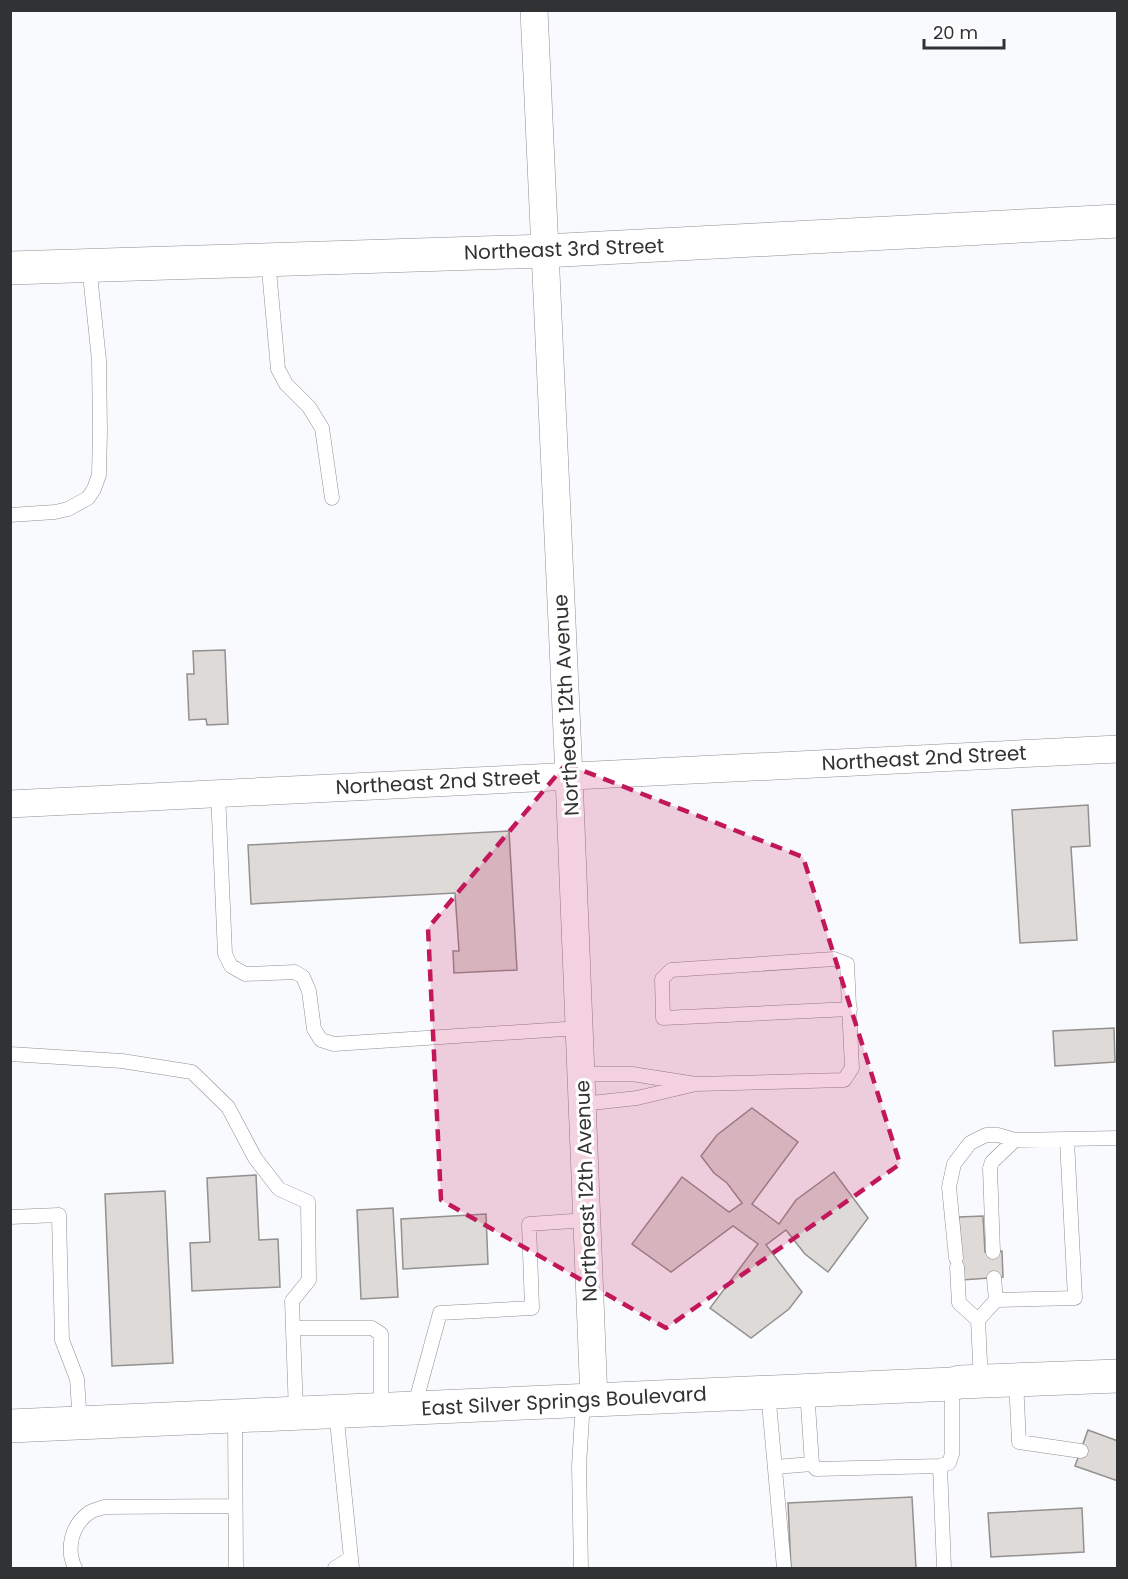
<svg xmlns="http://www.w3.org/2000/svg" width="1128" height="1579" viewBox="0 0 1128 1579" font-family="Poppins,sans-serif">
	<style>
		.building { fill: #dddad8; stroke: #93908e; stroke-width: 1.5 }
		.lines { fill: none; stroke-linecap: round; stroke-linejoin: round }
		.service-casing { stroke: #8d8f91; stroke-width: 15 }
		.minor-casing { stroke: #8d8f91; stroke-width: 28 }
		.tertiary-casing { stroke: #8d8f91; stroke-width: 34 }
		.primary-casing { stroke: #8d8f91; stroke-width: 34 }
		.service { stroke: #fff; stroke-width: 14 }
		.minor { stroke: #fff; stroke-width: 27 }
		.tertiary { stroke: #fff; stroke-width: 33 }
		.primary { stroke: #fff; stroke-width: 33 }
		.marked { fill: #c2185b; fill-opacity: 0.2; stroke: #c2185b; stroke-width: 4.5; stroke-dasharray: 12 8; stroke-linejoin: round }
		.labels { text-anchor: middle; stroke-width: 6; stroke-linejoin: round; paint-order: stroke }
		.street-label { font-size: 20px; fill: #313233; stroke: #fff }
	</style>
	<rect width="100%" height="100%" fill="#f8fafd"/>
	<path class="building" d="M225,650L228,724L207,725L206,719L189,720L187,674H194L193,651Z
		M1088,805L1090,846L1071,847L1077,940L1020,943L1012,810Z
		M509,831L517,970L454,973L453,951H459L455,893L251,904L248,845Z
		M1114,1028L1115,1062L1055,1066L1053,1031Z
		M752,1108L798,1142L752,1204L779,1224L796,1200L834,1172L868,1218L828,1272L805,1254L786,1230L766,1245L802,1292L789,1309L751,1338L710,1308L758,1244L733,1226L671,1272L632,1244L682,1177L729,1212L742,1203L727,1183L714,1173L701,1156L717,1135Z
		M256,1175L259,1240L278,1239L280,1287L192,1291L190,1243L210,1242L207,1178Z
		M165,1191L173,1363L112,1366L105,1194Z
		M393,1208L398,1297L361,1299L357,1210Z
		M486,1214L488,1264L403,1269L401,1219Z
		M983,1216L985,1252L1002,1251L1003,1277L962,1280L959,1217Z
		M1088,1430L1118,1441V1481L1075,1466Z
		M912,1497L916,1568H791L788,1503Z
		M1082,1508L1084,1552L991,1557L988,1513Z"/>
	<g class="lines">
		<g class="service-casing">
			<path id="service" d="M268,259L278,369L286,384L309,407L322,428L332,498
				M10,515L55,512L68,509L88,498L94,489L99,475L100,431L99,360L89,265
				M218,793L225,954L231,966L245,974L295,972L303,977L309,991L314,1029L321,1040L334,1044L580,1028
				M10,1054L122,1061L192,1072L228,1107L255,1158L279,1189L308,1202L309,1280L292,1301L296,1413
				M581,1074H632L696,1084L637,1098L582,1104
				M696,1084L844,1080L852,1068L847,964L834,959L671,970L662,979L663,1018L850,1009
				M10,1217L59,1215L62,1340L77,1379L80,1423
				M993,1252L990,1168L992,1162L1015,1140
				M956,1258L949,1187L954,1164L970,1143L986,1135H998L1015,1140L1118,1138
				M957,1267L959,1303L978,1320L981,1382
				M994,1278L996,1300
				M978,1320L996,1300L1075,1298L1067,1140
				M293,1328H372L381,1334V1410
				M1016,1381L1019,1442L1081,1451
				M807,1390L812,1464
				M768,1392L784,1568
				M414,1408L440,1313L532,1308L529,1224L587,1220
				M336,1411L352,1568
				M235,1416L236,1568
				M940,1466L944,1568
				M775,1467L812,1464L816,1469L940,1466L949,1463L952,1454V1384
				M75,1568C66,1549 71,1525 90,1512C94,1510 99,1509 104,1507L235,1506
				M335,1568L351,1558
				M581,1568L579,1466L583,1401"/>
		</g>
		<g class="minor-casing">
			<path id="minor" d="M534,10L569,776L594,1400
				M10,804L1118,749"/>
		</g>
		<g class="tertiary-casing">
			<path id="tertiary" d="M10,268L544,251L1118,221"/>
		</g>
		<g class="primary-casing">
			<path id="primary" d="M10,1426L952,1384L960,1382L1118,1376"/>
		</g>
		<use href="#service" class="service"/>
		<use href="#minor" class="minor"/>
		<use href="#tertiary" class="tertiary"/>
		<use href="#primary" class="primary"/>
	</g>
	<path class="marked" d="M566,764L803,857L900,1164L666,1328L441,1200L428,928Z"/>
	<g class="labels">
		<g class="street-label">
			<text transform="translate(564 249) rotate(-2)" y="7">Northeast 3rd Street</text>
			<text transform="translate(566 705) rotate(-93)" y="7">Northeast 12th Avenue</text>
			<text transform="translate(924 758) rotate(-3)" y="7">Northeast 2nd Street</text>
			<text transform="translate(438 782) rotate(-3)" y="7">Northeast 2nd Street</text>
			<text transform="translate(586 1191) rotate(-92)" y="7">Northeast 12th Avenue</text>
			<text transform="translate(564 1401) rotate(-3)" y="7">East Silver Springs Boulevard</text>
		</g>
	</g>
	<rect width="1128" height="1579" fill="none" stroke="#313233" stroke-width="24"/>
	<path d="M924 39v9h80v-9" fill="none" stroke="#313233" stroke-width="3"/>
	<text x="933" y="39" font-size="18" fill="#313233" stroke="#ffffff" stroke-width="4.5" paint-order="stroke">20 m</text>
</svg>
